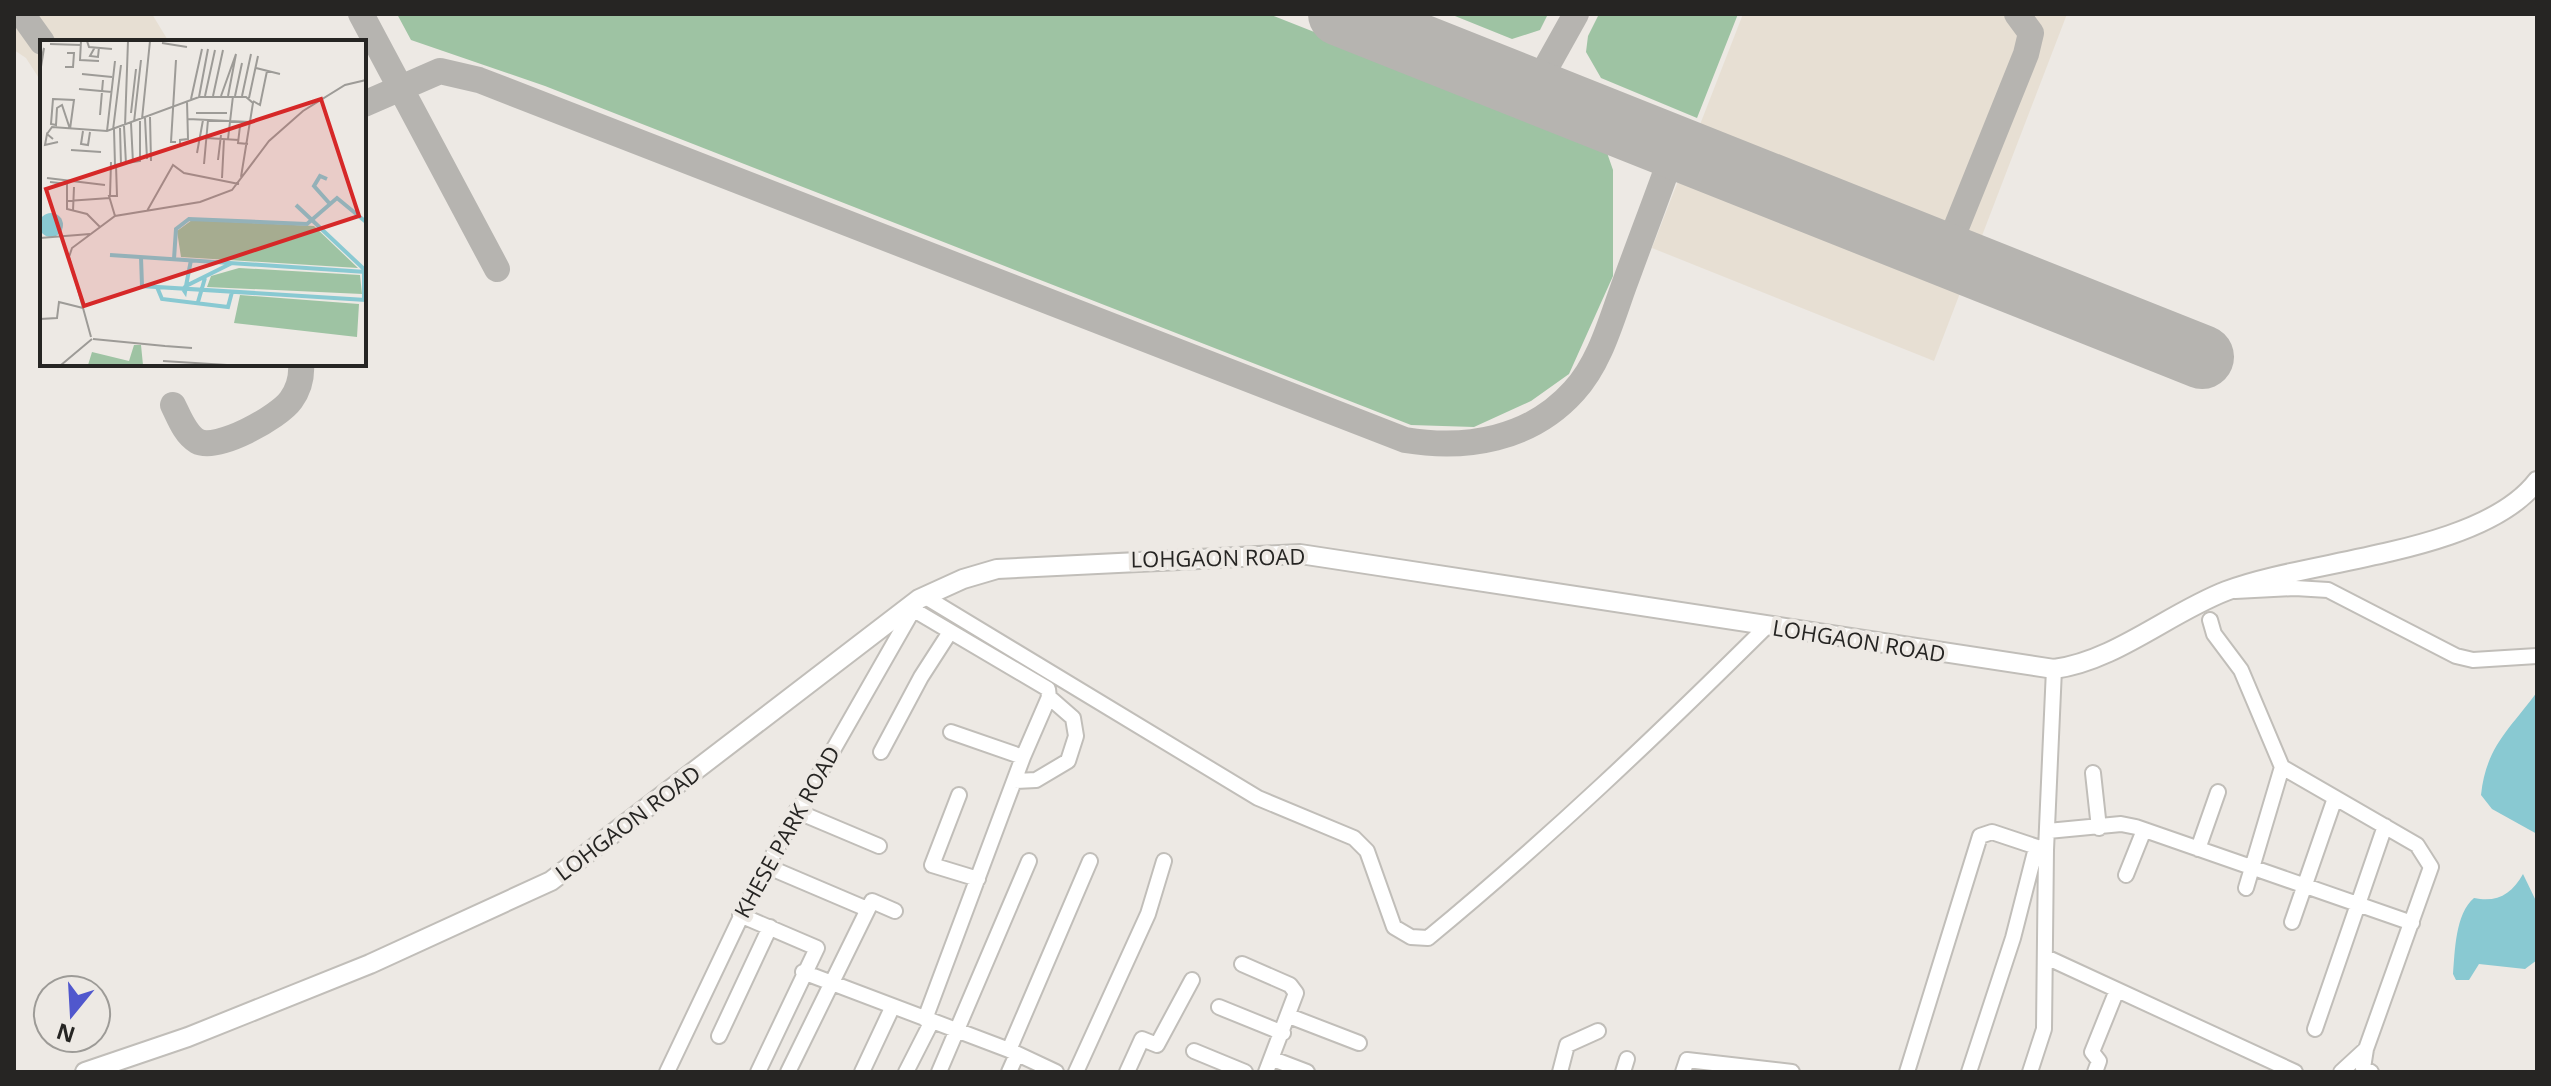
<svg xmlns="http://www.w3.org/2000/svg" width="2551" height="1086" viewBox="0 0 2551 1086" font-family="'Open Sans',sans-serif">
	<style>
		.built { fill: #e7dfd3 }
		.green { fill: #9ec3a3 }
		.water { fill: #89c9d2 }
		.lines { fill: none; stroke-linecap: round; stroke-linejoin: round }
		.taxiway { stroke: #b6b4b0; stroke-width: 26 }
		.runway { stroke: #b6b4b0; stroke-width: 64 }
		.minor-casing { stroke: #c1beb9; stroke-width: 18 }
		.major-casing { stroke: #c1beb9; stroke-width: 22 }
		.minor { stroke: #fff; stroke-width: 14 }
		.major { stroke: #fff; stroke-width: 18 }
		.labels { text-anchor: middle; stroke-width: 8; stroke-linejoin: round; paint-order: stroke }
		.street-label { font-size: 22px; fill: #262523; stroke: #ede9e4 }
		.inset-river { fill: none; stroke: #89c9d2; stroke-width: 4 }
		.inset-road { fill: none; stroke: #9d9b97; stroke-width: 2 }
		.view { fill: #d62828; fill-opacity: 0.15; stroke: #d62828; stroke-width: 4 }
		.inset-edge { fill: none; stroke: #262523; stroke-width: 4 }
	</style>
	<rect width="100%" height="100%" fill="#ede9e4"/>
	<path class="built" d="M14,14H152L169,42H42V83L26,58L14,50Z
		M1743,14H2067L1934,361L1652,248Z"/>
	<path class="green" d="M397,14H1269L1605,147L1613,170V276L1569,374L1531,401L1474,427L1411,425L545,86L411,40Z
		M1450,14H1548L1540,30L1512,39Z
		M1599,14H1738L1697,118L1601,78L1586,52L1588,36Z"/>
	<path class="water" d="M2537,692V834L2492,809L2481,795C2486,746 2511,728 2537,692Z
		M2523,874L2537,903V960L2525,969L2479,964L2469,980H2456L2453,974C2455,952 2455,914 2474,898C2497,903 2512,894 2523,874Z"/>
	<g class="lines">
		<path class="taxiway" d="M22,14L42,42
			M361,14L497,269
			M1533,91L1576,14
			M364,104L440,71L479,80L1405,440C1466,450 1530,440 1574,391C1601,362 1612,317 1626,280C1642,236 1659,192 1675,147
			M1945,255L2026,54L2031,33L2017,14
			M173,405C179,417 185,434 197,441C217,452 279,417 291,400C299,389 302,377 301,364"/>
		<path class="runway" d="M1340,14L2202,357"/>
		<g class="minor-casing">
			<path id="minor" d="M2235,591L2295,588L2328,590L2456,656L2473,660L2537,656
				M924,596L1258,798L1354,838L1367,851L1394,927L1411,937L1428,938C1547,840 1657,735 1766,627
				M914,610L1048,689L1049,697L1073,718L1076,736L1068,761L1036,780L1014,781
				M2210,620L2214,634L2241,670L2282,767L2417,845L2431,867L2366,1049L2363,1068L2371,1072
				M951,732L1023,757
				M881,752L921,677L950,632
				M2093,773L2099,828
				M959,795L932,865L978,879
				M796,811L879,846
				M2048,831L2121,824L2136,827L2412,923
				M2198,849L2218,792
				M766,866L867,909
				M2126,875L2144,830
				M2246,888L2282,767
				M740,915L817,948L758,1072
				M2292,922L2335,798
				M2046,957L2295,1072
				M1242,964L1290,985L1296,993L1266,1072
				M803,972L1009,1050L1056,1072
				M1219,1007L1283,1033
				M1289,1016L1359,1043
				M925,1019L1023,757L1049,697
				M2315,1029L2385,826
				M719,1036L770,927
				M1009,1050L1090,861
				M1194,1051L1245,1072
				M1273,1059L1307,1072
				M667,1072L756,885L917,603
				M788,1072L872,901L895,911
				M862,1072L892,1008
				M906,1072L932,1021
				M939,1072L1029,861
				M1009,1072L1017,1054
				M1076,1072L1148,914L1164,861
				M1127,1072L1142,1039L1157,1045L1192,980
				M1560,1072L1567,1045L1598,1031
				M1623,1072L1627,1059
				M1683,1072L1687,1060L1792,1072
				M1907,1072L1980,836L1992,832L2046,850L2054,669
				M1969,1072L2013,938L2036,848
				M2030,1072L2044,1029L2046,850
				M2095,1072L2099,1061L2092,1052L2117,990
				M2341,1072L2366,1049"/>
		</g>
		<g class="major-casing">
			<path id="major" d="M85,1072L188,1037L370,964L551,881L919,599L963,579L997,569L1300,554L2054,669C2115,661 2169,613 2226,591C2309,559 2481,554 2537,481"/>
		</g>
		<use href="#minor" class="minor"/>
		<use href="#major" class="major"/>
	</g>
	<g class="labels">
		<g class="street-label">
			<text transform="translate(1218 558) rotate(-1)" y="8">LOHGAON ROAD</text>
			<text transform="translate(1859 641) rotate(9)" y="8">LOHGAON ROAD</text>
			<text transform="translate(628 823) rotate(-37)" y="8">LOHGAON ROAD</text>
			<text transform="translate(787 832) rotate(-61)" y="8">KHESE PARK ROAD</text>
		</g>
	</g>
	<g transform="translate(40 40)">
		<rect width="326" height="326" fill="#ede9e4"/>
		<path d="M152,180L274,186L318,228L141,217L137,191ZM199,228L320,235L322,254L167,247L171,236ZM200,255L319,264L317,297L194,283ZM94,305H101L103,325H48L52,312L89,321Z" fill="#9ec3a3"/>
		<path d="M-1 185a12 12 0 1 1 24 0a12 12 0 1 1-24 0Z" fill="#89c9d2"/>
		<path class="inset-river" d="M287,139L280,136L274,146L290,164M256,165L326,231M70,215L326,232M101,217L102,246L326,260M134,219L136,189L149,179L267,184L297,158L326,182M146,246L145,252L143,249L146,246L192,223M146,246L151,220M117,247L122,259L188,267L192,252M324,260V232M158,262L165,238"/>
		<path class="inset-road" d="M41,1L40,20L59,21M47,1L49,7L72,9M122,3L147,7M10,4L41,5M55,7L50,16L58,17L59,7M0,25L4,8L0,33M25,27H33L34,13H27M216,28L240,34M42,34L72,37M39,49L72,52M165,56L175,10M173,56L183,10M181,56L196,14L188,56M195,56L202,23M202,56L211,14M159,57L168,9M209,58L218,16M13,59L34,60L30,89L22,65L17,68L16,85L11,84ZM151,59L162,9M213,61L220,65L227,31M91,73L96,29M156,73H187M60,75L63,40M110,77L111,121M105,78L107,119M102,79L110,1M148,79L210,82M94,82L101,20M91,83L93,123M84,86L86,124M85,86L88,1M200,86L198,103L208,104M80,88L81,125M74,89L75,125L100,121V81M73,90L81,25M43,91L41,104L48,105L50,92M67,91L75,21M7,94L12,87L67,91L159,57H206L213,63L201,137M166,98L199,100M13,99L7,94L5,105L18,102M188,99L193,56M136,102H131L136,20M140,106V100L148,99L147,61M31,110L61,112M157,113L163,80M178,120L181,95M164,124L168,80M7,138L65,145M182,138L184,99M10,142L27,144V169L47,174L60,187M70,156L71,122M27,161L70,158M33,171L34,147M107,171L133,125L144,133L199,144M75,176L69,156H77L76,125M0,198L50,194M0,279L17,278L19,262L43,268M51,297L29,217L32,208L75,176L160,162L192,150L229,101L263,71L305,45L326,40M53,299L125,306M125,306L152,308M123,321L187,325M21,325L52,299"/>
		<path class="view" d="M281,59L319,176L44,266L6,149Z"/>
		<rect width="326" height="326" class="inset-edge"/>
	</g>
	<rect width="2551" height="1086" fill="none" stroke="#262523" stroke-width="32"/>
	<g transform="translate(72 1014) rotate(198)"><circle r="38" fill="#ede9e4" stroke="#9d9b97" stroke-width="2"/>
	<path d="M0-6L14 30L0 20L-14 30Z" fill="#5057cd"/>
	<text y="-12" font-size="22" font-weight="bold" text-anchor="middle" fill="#262523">N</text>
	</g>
</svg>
